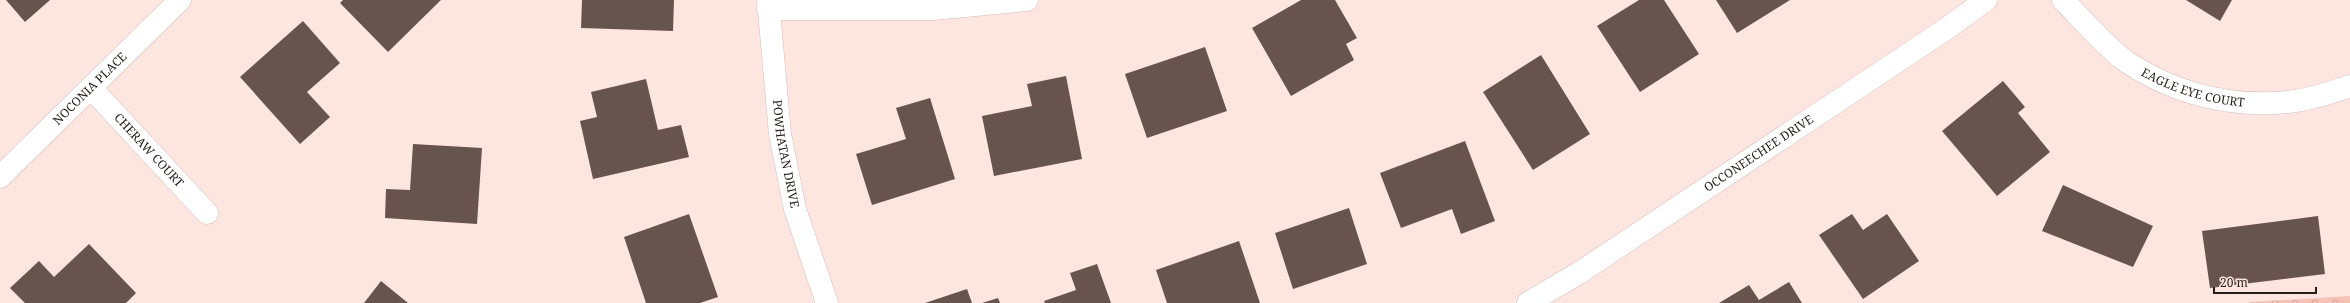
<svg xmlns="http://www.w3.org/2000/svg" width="2350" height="303" viewBox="0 0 2350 303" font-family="'Noto Serif',serif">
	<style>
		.forest { fill: url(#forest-crowns) }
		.building { fill: #67544f }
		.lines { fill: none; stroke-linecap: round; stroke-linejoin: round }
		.minor-casing { stroke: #d4bdb8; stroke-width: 23 }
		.minor { stroke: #fff; stroke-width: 22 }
		.labels { text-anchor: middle; stroke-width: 4; stroke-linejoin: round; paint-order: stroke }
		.street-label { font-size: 12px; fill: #261e1c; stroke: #fde5e0 }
	</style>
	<defs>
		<pattern id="forest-crowns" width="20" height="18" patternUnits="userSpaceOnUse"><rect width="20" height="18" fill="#f7c2b6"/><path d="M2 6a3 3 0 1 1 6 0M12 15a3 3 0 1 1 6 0" fill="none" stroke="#d4a69c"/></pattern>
	</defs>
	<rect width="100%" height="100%" fill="#fde5e0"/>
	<path class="forest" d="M2350,296V303H2248L2251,302Z"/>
	<path class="building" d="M6,0H50L25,22Z
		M343,0H441L388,52L340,3Z
		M582,0H674L673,31L581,28Z
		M1301,0H1335L1357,38L1346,44L1354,60L1291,96L1252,28Z
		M1639,0H1664L1699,54L1640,92L1597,26Z
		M1716,0H1790L1737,33Z
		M2186,0H2232L2220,21Z
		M303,21L340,63L307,92L330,117L300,144L240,77Z
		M1205,47L1227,111L1147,138L1125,74Z
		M1541,55L1590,134L1533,170L1483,92Z
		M1066,76L1082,159L994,176L982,116L1032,106L1027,84Z
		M646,79L658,130L681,125L689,157L593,179L580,121L597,117L591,92Z
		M2003,81L2025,107L2018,113L2050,152L1997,196L1942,131Z
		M930,98L955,179L872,205L856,154L906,139L896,108Z
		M1465,141L1495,221L1461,234L1452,209L1401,228L1380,173Z
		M413,144L482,148L477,224L385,218L386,189L410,190Z
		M2063,185L2153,226L2133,267L2042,231Z
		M1349,208L1367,264L1293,289L1275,233Z
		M689,214L718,297L700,303H646L624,237Z
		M1852,214L1863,230L1887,214L1919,261L1863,299L1819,235Z
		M2318,216L2325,274L2210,288L2202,231Z
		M1239,241L1260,303H1167L1156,270Z
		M89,244L136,293L126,303H25L10,288L39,261L54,277Z
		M1097,264L1111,303H1045L1044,301L1076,290L1070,273Z
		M381,281L408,303H364Z
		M1789,282L1802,303H1719L1749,285L1759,300Z
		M967,289L972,303H925Z
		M998,298L1000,303H982Z"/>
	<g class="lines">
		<g class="minor-casing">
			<g id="minor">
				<path id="s1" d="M768,0L780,134L795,209L827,303"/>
				<path id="s2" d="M2063,0C2082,19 2103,44 2124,60C2172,93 2230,108 2288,102C2309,100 2330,93 2350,86"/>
				<path d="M768,9H933L1027,0"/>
				<path id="s3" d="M91,88L207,213"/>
				<path id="s4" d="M0,177L180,0"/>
				<path id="s5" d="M1528,303L1579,273L1946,29L1986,0"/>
			</g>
		</g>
		<use href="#minor" class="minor"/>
	</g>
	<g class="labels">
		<g class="street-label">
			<text dy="4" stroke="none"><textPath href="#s2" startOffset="161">EAGLE EYE COURT</textPath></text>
			<text dy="4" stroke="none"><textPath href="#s4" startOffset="126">NOCONIA PLACE</textPath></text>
			<text dy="4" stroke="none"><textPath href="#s3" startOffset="85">CHERAW COURT</textPath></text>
			<text dy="4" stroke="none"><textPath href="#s1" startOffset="155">POWHATAN DRIVE</textPath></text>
			<text dy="4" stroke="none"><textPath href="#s5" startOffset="275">OCCONEECHEE DRIVE</textPath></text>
		</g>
	</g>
	<path d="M2214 287v6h102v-6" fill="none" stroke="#261e1c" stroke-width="2"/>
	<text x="2220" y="287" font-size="12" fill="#261e1c" stroke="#fde5e0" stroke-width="3" paint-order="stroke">20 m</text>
</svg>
